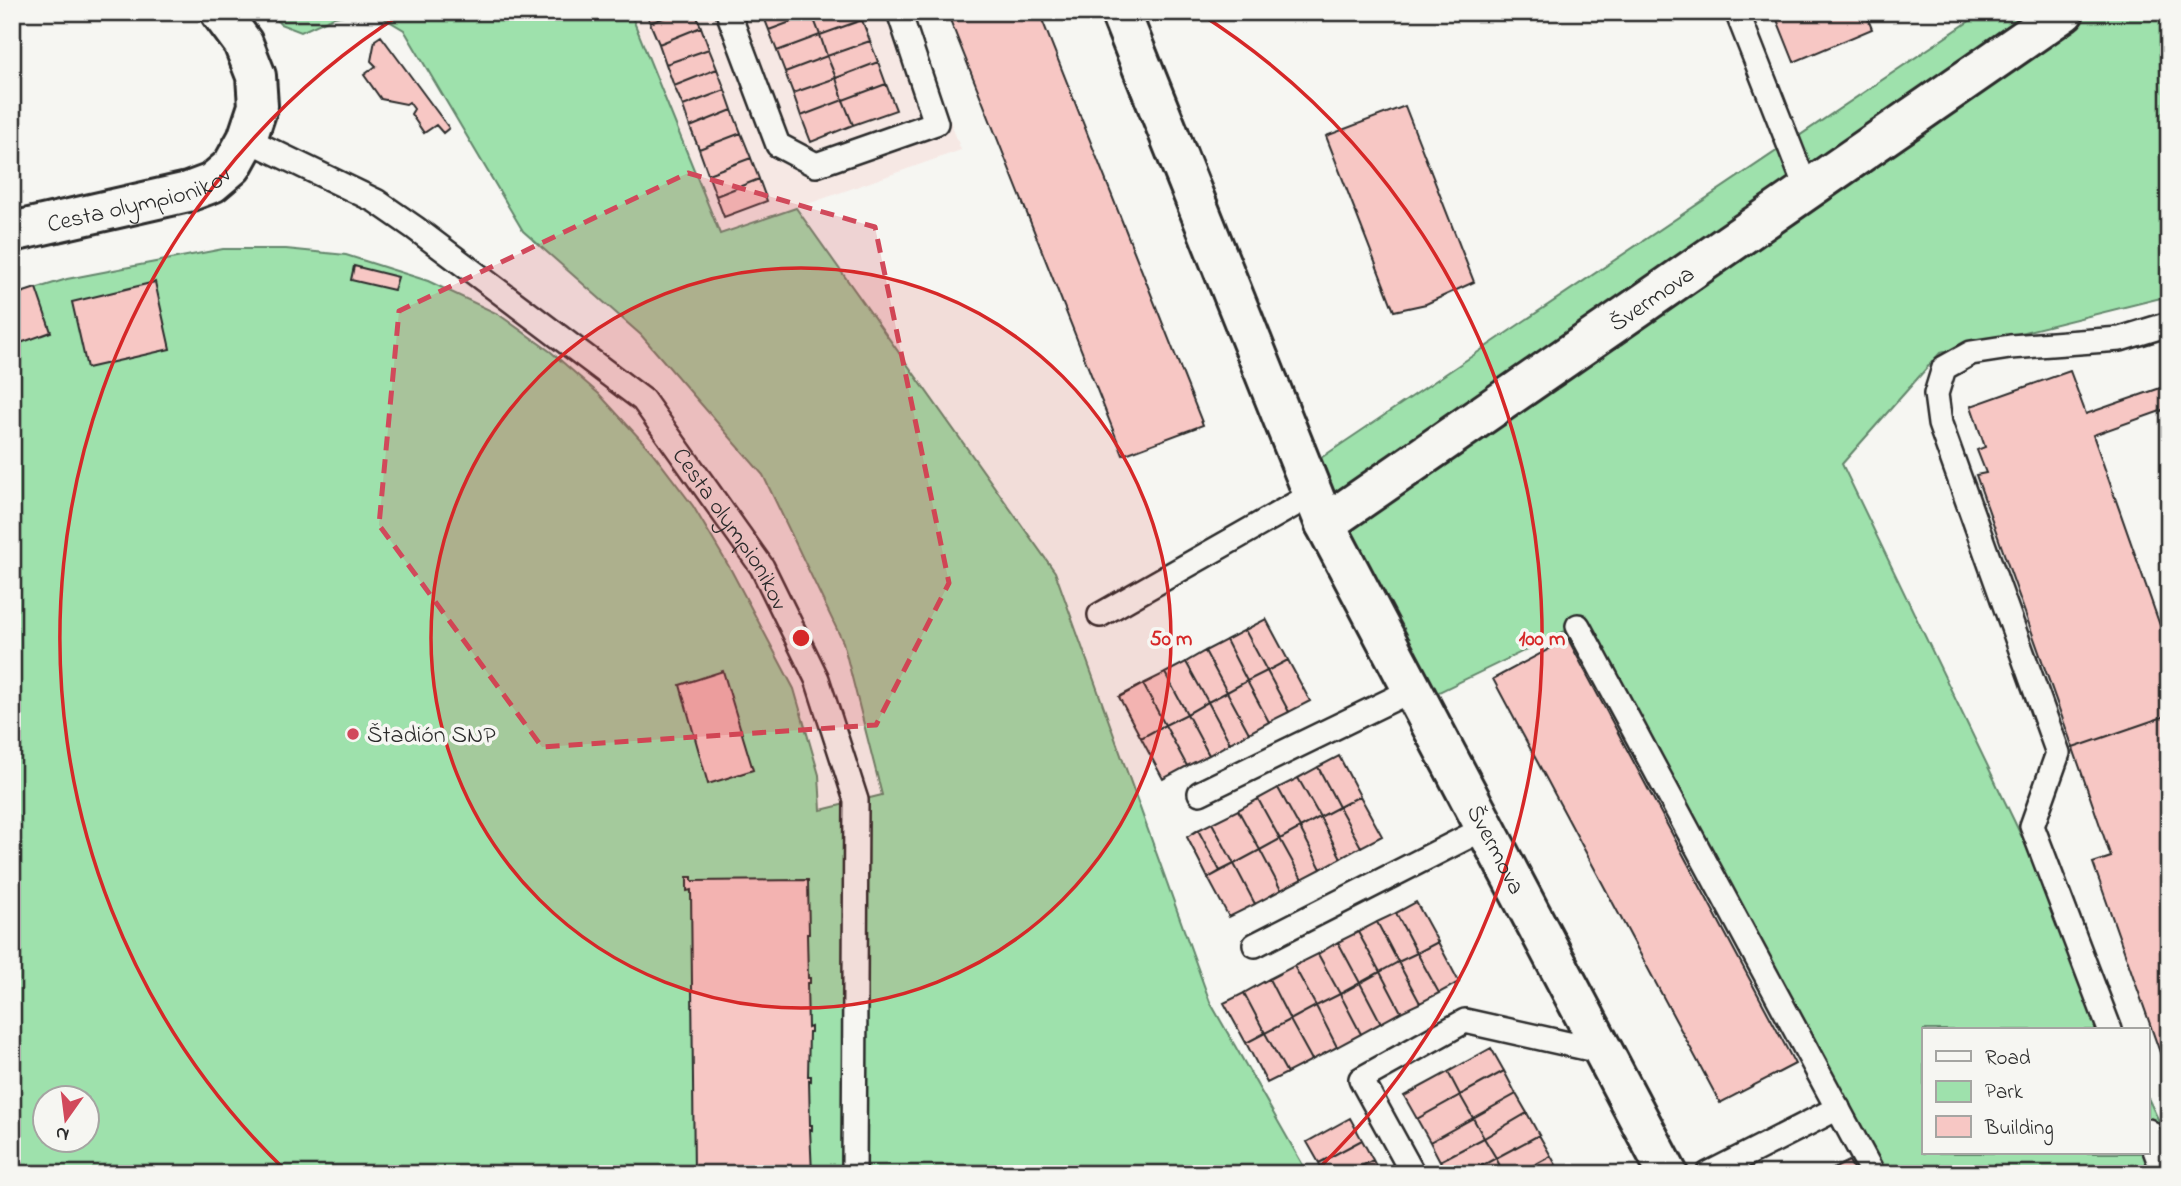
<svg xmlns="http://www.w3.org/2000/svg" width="2181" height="1186" viewBox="0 0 2181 1186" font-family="'Indie Flower',sans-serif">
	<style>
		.built { fill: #f6e8e4 }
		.green { fill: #9ee1ac; stroke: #64866c; stroke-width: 2; fill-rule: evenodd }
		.building { fill: #f7c7c4; stroke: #2b2b2b; stroke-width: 2 }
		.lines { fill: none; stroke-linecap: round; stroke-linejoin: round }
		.service-casing { stroke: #2b2b2b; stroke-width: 28 }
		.minor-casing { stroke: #2b2b2b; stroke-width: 44 }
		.tertiary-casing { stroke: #2b2b2b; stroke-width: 44 }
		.service { stroke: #f6f6f2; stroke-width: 23 }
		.minor { stroke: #f6f6f2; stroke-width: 38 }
		.tertiary { stroke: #f6f6f2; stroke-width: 38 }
		.marked { fill: #d1495b; fill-opacity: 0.2; stroke: #d1495b; stroke-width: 5; stroke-dasharray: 14 9; stroke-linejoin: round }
		.ring { fill: none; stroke: #d62828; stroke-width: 3.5 }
		.poi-dot { fill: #d1495b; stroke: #f6f6f2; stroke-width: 2.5 }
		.labels { text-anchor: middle; stroke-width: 7; stroke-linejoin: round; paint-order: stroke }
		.street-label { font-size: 24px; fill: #2b2b2b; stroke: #f6f6f2 }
		.poi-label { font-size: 24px; fill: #2b2b2b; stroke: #f6f6f2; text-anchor: start }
		.centre { fill: #d62828; stroke: #f6f6f2; stroke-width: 3.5 }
		.ring-label { font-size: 21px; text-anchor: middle; font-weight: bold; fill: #d62828; stroke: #f6f6f2; stroke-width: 7; stroke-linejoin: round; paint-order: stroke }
	</style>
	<rect width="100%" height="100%" fill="#f6f6f2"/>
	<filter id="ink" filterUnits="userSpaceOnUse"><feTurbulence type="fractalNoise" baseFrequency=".0143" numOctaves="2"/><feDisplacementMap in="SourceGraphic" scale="14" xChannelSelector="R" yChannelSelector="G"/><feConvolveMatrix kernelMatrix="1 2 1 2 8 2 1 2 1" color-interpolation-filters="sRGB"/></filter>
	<g filter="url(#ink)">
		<path class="built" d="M630,12H910L961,150L720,235Z"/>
		<path class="green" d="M270,12H359L334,17L301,32L280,24Z
			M374,12H630L720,234L796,208L1055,572L1210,1002L1308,1174H12V296L67,279L223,249H286L346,255L428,281L498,314L551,352L599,394L652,452L693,506L731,570L794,689L819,775L821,810L882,795L843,642L763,475L641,335L523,231L404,30ZM46,1098H88V1140H46Z
			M1983,12H2169V296L1940,353L1842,464L2115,1030H1924V1153H2148V1098L2169,1142V1174H1884L1565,631L1406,708L1297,474Z"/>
		<path class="building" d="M646,12H679L650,23Z
			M679,12H695L701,27L659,44L650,23Z
			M762,12H811L812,14L769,30Z
			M816,12H859L862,20L820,35L812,14Z
			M947,12H1039L1203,425L1123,455Z
			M1774,12H1865L1872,29L1794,62Z
			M812,14L820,35L777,51L769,30Z
			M862,20L870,41L827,56L820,35Z
			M701,27L709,49L666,64L659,44Z
			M820,35L827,56L785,72L777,51Z
			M381,36L449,128L443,133L436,125L424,133L411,114L414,109L409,102L406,104L381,99L364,75L376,66L371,61L375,40Z
			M870,41L878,62L836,78L827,56Z
			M709,49L717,69L674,86L666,64Z
			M827,56L836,78L793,93L785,72Z
			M878,62L886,84L843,100L836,78Z
			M717,69L725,90L683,106L674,86Z
			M836,78L843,100L801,116L793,93Z
			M886,84L896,110L853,125L843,100Z
			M725,90L732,110L690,127L683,106Z
			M843,100L853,125L811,142L801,116Z
			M1405,106L1474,282L1426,304L1394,311L1326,136Z
			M732,110L741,133L699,149L690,127Z
			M741,133L751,158L708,174L699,149Z
			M751,158L759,179L716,196L708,174Z
			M759,179L767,201L724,217L716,196Z
			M354,266L398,277L394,290L351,280Z
			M155,282L170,349L87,368L72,302Z
			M36,288L51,332L12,346V296Z
			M2070,371L2086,414L2169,385V408L2093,435L2169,651V715L2073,748L1976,475L1986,473L1977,450L1985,447L1971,406Z
			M1266,619L1288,660L1267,671L1245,630Z
			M1245,630L1267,671L1247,681L1226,640Z
			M1568,639L1795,1064L1720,1103L1493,679Z
			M1226,640L1247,681L1227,692L1205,651Z
			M1205,651L1227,692L1208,702L1186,662Z
			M1288,660L1310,701L1289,712L1267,671Z
			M1186,662L1208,702L1187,714L1165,673Z
			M723,671L753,770L708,784L680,685Z
			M1267,671L1289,712L1269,722L1247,681Z
			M1165,673L1187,714L1165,725L1143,684Z
			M1247,681L1269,722L1249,733L1227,692Z
			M1143,684L1165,725L1141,738L1119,697Z
			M1227,692L1249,733L1230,743L1208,702Z
			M1208,702L1230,743L1209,755L1187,714Z
			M1187,714L1209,755L1187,766L1165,725Z
			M2169,715V1078L2093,863L2111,857L2073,748Z
			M1165,725L1187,766L1163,779L1141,738Z
			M1339,756L1360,796L1339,807L1318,767Z
			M1318,767L1339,807L1320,817L1298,778Z
			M1298,778L1320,817L1300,828L1278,788Z
			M1278,788L1300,828L1280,839L1258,799Z
			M1360,796L1382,836L1361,847L1339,807Z
			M1258,799L1280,839L1260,850L1238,810Z
			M1339,807L1361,847L1341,858L1320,817Z
			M1238,810L1260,850L1234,864L1212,823Z
			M1320,817L1341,858L1321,869L1300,828Z
			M1212,823L1234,864L1220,871L1198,830Z
			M1300,828L1321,869L1302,879L1280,839Z
			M1198,830L1220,871L1208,878L1187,837Z
			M1280,839L1302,879L1281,890L1260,850Z
			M1260,850L1281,890L1255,904L1234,864Z
			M1234,864L1255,904L1229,917L1208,878Z
			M687,877H692V881L808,880L809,934H807L808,978H810V983H807L808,1028L811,1027V1032H809L808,1076H811V1081L809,1080L810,1125H812V1130L810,1129L812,1174H694L691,890L687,891Z
			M1416,902L1438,942L1417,953L1396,913Z
			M1396,913L1417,953L1398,962L1377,922Z
			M1377,922L1398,962L1380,972L1358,932Z
			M1358,932L1380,972L1360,983L1338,942Z
			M1338,942L1360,983L1340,994L1318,954Z
			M1438,942L1459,982L1439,993L1417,953Z
			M1417,953L1439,993L1420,1003L1398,962Z
			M1318,954L1340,994L1316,1006L1294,966Z
			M1398,962L1420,1003L1401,1012L1380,972Z
			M1294,966L1316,1006L1290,1020L1269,979Z
			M1380,972L1401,1012L1381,1023L1360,983Z
			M1269,979L1290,1020L1265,1033L1244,993Z
			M1360,983L1381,1023L1361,1034L1340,994Z
			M1244,993L1265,1033L1246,1043L1224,1003Z
			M1340,994L1361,1034L1337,1047L1316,1006Z
			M1316,1006L1337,1047L1312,1060L1290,1020Z
			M1290,1020L1312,1060L1287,1073L1265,1033Z
			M1265,1033L1287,1073L1267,1083L1246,1043Z
			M1491,1048L1504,1071L1460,1095L1448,1072Z
			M1504,1071L1516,1094L1473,1118L1460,1095Z
			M1448,1072L1460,1095L1417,1119L1404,1096Z
			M1516,1094L1527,1113L1484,1138L1473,1118Z
			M1460,1095L1473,1118L1430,1142L1417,1119Z
			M1527,1113L1539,1135L1496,1158L1484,1138Z
			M1350,1118L1362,1140L1319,1163L1307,1142Z
			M1473,1118L1484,1138L1440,1161L1430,1142Z
			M1539,1135L1551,1156L1518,1174H1504L1496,1158Z
			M1484,1138L1496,1158L1467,1174H1447L1440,1161Z
			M1362,1140L1373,1160L1347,1174H1324L1319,1163Z
			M1551,1156L1561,1174H1518Z
			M1496,1158L1504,1174H1467Z
			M1373,1160L1380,1174H1347Z
			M1849,1161L1856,1174H1823Z"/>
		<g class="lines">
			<g class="service-casing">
				<g id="service">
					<path d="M728,12L778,145L816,165L936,123L899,12"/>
					<path d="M1737,12L1807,190"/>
					<path id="s1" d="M247,139L376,201L415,228L643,400L762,567L817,679L856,800L854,1174"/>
					<path d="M1100,615L1313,494"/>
					<path d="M1578,626L1873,1174"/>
					<path d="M1200,793L1412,690"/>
					<path d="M1255,945L1485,828"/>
					<path d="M2110,1030L2032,826L2058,753L1940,424L1936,394L1944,368L1971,353L2010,347L2120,339L2169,324"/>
					<path d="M2148,1131L2164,1174"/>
					<path d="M1413,1174L1361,1079L1465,1021L1604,1052"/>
					<path d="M1708,1174L1838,1108"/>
				</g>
			</g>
			<g class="minor-casing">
				<g id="minor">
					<path id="s2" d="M12,232L188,192L212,183L232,166L247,139L258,106L256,76L243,43L220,12"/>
					<path id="s3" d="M1325,524L2064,12"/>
				</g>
			</g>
			<g class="tertiary-casing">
				<g id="tertiary">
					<path id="s4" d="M1120,12L1325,524L1668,1174"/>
				</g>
			</g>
			<use href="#service" class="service"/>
			<use href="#minor" class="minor"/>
			<use href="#tertiary" class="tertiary"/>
		</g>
	</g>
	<path class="marked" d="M688,173L875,227L949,583L876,725L542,747L379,525L399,311Z"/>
	<circle cx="801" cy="638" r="370" fill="#d62828" fill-opacity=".12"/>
	<g class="ring">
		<circle cx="801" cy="638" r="370"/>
		<path d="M286 1171A741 741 0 0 1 403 13M1199 13A741 741 0 0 1 1316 1171"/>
	</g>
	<circle class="poi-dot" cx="353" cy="734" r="7"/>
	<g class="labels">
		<g class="street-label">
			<text dy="8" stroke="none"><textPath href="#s2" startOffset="131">Cesta olympionikov</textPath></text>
			<text dy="8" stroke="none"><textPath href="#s3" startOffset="397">Švermova</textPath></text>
			<text dy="8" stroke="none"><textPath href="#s1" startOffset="632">Cesta olympionikov</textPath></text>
			<text dy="8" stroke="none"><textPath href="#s4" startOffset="919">Švermova</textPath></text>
		</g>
		<g class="poi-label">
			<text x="367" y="742">Štadión SNP</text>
		</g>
	</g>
	<circle cx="801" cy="638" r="10" class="centre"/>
	<g class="ring-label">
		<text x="1171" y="645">50 m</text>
		<text x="1542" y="645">100 m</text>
	</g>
	<rect width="2181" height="1186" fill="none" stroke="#f6f6f2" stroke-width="42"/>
	<rect x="21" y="21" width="2139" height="1144" fill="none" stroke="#2b2b2b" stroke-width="2.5" filter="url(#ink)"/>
	<rect x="1922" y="1028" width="228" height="126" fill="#f6f6f2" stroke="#a5a5a2" stroke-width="2"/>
	<rect x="1936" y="1051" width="35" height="10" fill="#f6f6f2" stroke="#a5a5a2" stroke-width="2"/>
	<text x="1985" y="1064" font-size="21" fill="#2b2b2b">Road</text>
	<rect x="1936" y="1081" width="35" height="21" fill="#9ee1ac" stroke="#a5a5a2" stroke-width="2"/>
	<text x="1985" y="1098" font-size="21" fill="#2b2b2b">Park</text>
	<rect x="1936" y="1116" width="35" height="21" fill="#f7c7c4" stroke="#a5a5a2" stroke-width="2"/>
	<text x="1985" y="1134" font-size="21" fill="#2b2b2b">Building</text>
	<g transform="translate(66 1119) rotate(194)"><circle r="33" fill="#f6f6f2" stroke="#a5a5a2" stroke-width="2"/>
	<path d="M0-5L12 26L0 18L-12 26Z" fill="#d1495b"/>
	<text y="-10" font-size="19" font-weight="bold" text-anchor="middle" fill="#2b2b2b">N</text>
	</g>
</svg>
